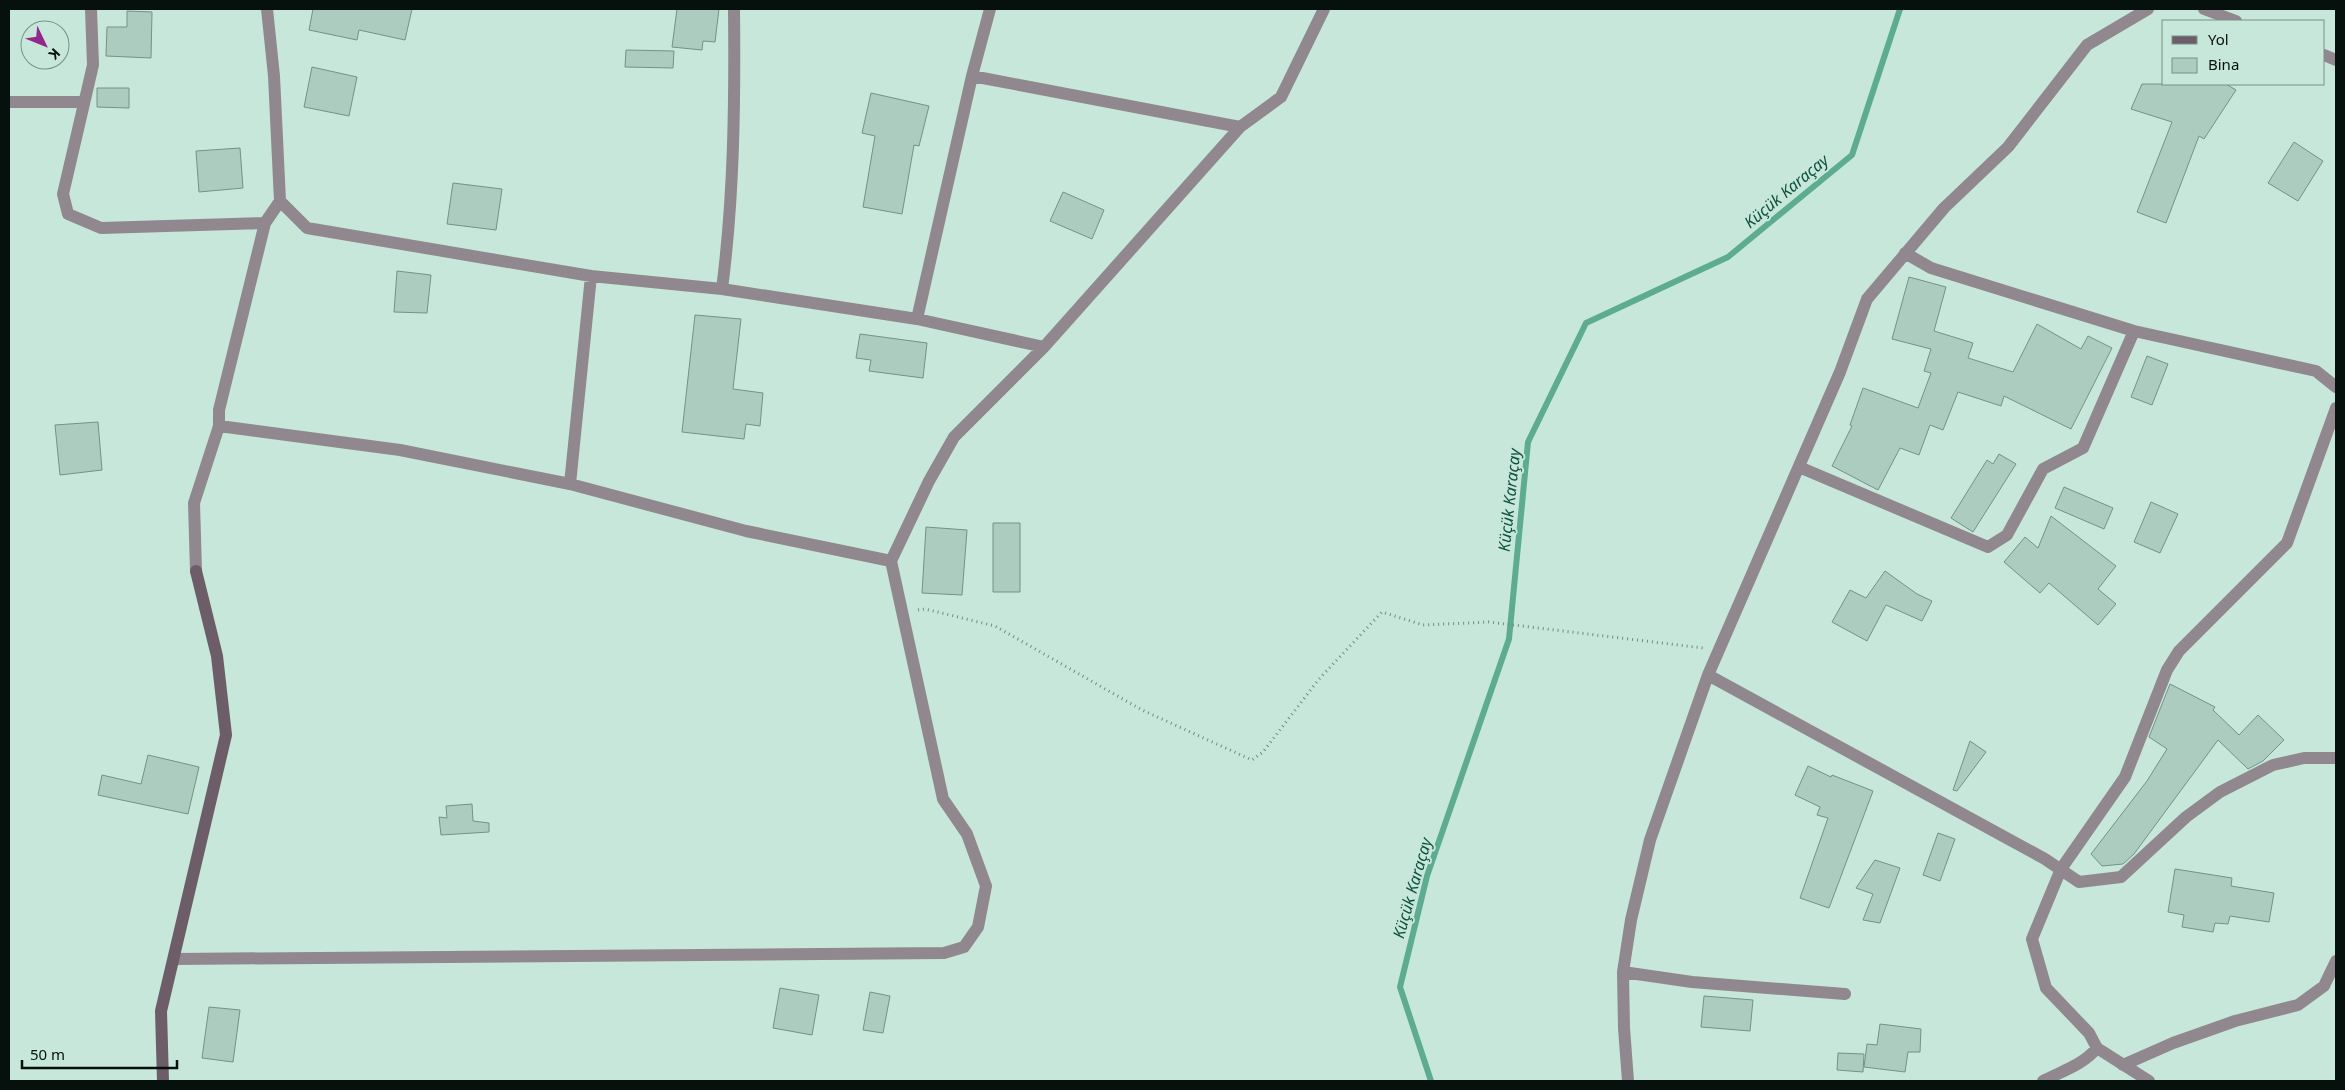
<svg xmlns="http://www.w3.org/2000/svg" width="2345" height="1090" viewBox="0 0 2345 1090" font-family="'Noto Sans',sans-serif">
	<style>
		.lines { fill: none; stroke-linecap: round; stroke-linejoin: round }
		.stream { stroke: #5dac92; stroke-width: 6 }
		.building { fill: #acccbf; stroke: #749287 }
		.path { stroke: #748b82; stroke-width: 3; stroke-dasharray: 1 4; stroke-linecap: butt }
		.street { stroke: #91878f; stroke-width: 12 }
		.secondary { stroke: #6c5d69; stroke-width: 12 }
		.labels { text-anchor: middle; stroke-width: 4; stroke-linejoin: round; paint-order: stroke }
		.water-label { font-size: 16px; font-style: italic; fill: #0d503e; stroke: #c7e7da }
	</style>
	<rect width="100%" height="100%" fill="#c7e7da"/>
	<g class="lines">
		<path class="stream" d="M1431,1081L1400,987L1427,876L1509,639L1528,442L1586,323L1728,257L1852,155L1900,9"/>
	</g>
	<path class="building" d="M313,9H412L405,40L359,30L357,40L309,30Z
		M677,9H719L715,42L703,41L702,50L672,47Z
		M127,11L152,12L151,58L106,56L107,27H127Z
		M626,50L674,51L673,68L625,67Z
		M312,67L357,77L349,116L304,107Z
		M2142,84H2226L2236,90L2204,139L2199,136L2166,223L2137,212L2172,122L2131,109Z
		M97,88H129V108L97,107Z
		M871,93L929,106L919,146L914,145L902,214L863,207L875,136L862,133Z
		M2294,142L2323,161L2298,201L2268,183Z
		M240,148L243,188L199,192L196,151Z
		M453,183L502,189L496,230L447,224Z
		M1063,192L1104,210L1092,239L1050,221Z
		M397,271L431,275L427,313L394,312Z
		M1909,277L1946,287L1934,331L1973,343L1968,358L2013,372L2037,324L2081,349L2088,336L2112,348L2071,429L2004,396L2001,406L1958,392L1943,430L1930,425L1919,455L1900,448L1878,490L1832,466L1852,426L1850,425L1863,388L1918,408L1931,373L1924,371L1931,349L1892,339Z
		M695,315L741,319L733,389L763,393L760,426L746,424L744,439L682,432Z
		M860,334L927,343L923,378L869,371L871,360L856,358Z
		M2147,356L2168,364L2152,405L2131,397Z
		M98,422L102,470L60,475L55,425Z
		M1999,454L2016,464L1973,532L1951,518L1987,460L1993,464Z
		M2064,487L2113,508L2104,529L2055,508Z
		M2151,502L2178,514L2160,553L2134,542Z
		M2051,516L2116,566L2098,589L2116,604L2098,625L2049,583L2040,593L2004,562L2025,537L2038,548Z
		M993,523H1020V592H993Z
		M926,527L967,530L962,595L922,593Z
		M1885,571L1917,594L1932,601L1922,621L1886,605L1867,641L1832,622L1850,590L1866,598Z
		M2170,684L2215,707L2213,710L2239,735L2258,715L2284,740L2263,761L2248,769L2218,740L2134,854L2123,864L2102,866L2091,854L2147,781L2167,749L2149,737Z
		M1970,741L1986,752L1957,791L1953,790Z
		M148,755L199,767L188,814L98,795L102,775L141,784Z
		M1808,766L1831,777L1832,775L1873,791L1829,908L1800,898L1828,818L1817,815L1820,807L1795,795Z
		M472,804L473,821L489,823V832L441,835L439,817L447,818L446,806Z
		M1938,833L1955,839L1940,881L1923,875Z
		M1875,860L1900,868L1880,923L1863,920L1873,894L1856,888Z
		M2175,869L2232,878L2231,886L2274,893L2269,922L2230,916L2228,924L2215,923L2213,932L2182,927L2184,915L2168,912Z
		M780,988L819,995L812,1035L773,1028Z
		M870,992L890,996L883,1033L863,1030Z
		M1704,996L1753,1000L1750,1031L1701,1027Z
		M209,1007L240,1010L233,1062L202,1058Z
		M1880,1024L1921,1029L1920,1052H1908L1905,1072L1864,1067L1867,1044L1877,1045Z
		M1838,1053L1864,1054L1863,1072L1837,1070Z"/>
	<g class="lines">
		<path class="path" d="M918,610L925,609L995,626L1142,710L1252,760L1263,752L1319,679L1382,612L1423,625L1489,622L1703,648"/>
		<path class="street" d="M91,9L93,65L63,194L68,214L101,228L265,223
			M267,9L274,76L280,201L307,228L591,276L722,289L917,319L1044,347L1240,127L1281,97L1324,9
			M2204,9L2236,21
			M2324,55L2336,60
			M972,76L1240,127
			M9,102H84
			M1905,253L1931,268L2134,331L2316,371L2336,387
			M722,289C734,196 735,102 734,9
			M917,319L972,76L990,9
			M219,426L400,450L570,484L746,531L891,561
			M1799,467L1988,547L2007,535L2043,469L2083,448L2134,331
			M570,484L591,276
			M196,571L194,503L219,426V410L265,223L280,201
			M1708,675L2045,859L2079,882L2121,877L2186,817L2220,792L2273,765L2304,758H2336
			M175,959L944,953L964,947L978,927L986,886L967,834L943,799L891,561L929,481L954,437L1044,347
			M1623,972L1692,982L1845,994
			M2097,1048L2149,1081
			M2123,1065L2173,1043L2235,1021L2298,1005L2324,986L2336,961
			M1628,1081L1624,1028L1623,972L1631,920L1650,840L1708,675L1840,372L1867,299L1944,208L2008,147L2087,45L2148,9
			M2043,1081C2062,1071 2083,1065 2097,1048L2089,1033L2046,988L2032,939L2061,869L2125,777L2167,670L2179,651L2287,543L2336,408"/>
		<path class="secondary" d="M163,1081L161,1011L226,735L217,656L196,571"/>
	</g>
	<g class="labels">
		<g class="water-label">
			<text transform="translate(1786 191) rotate(-40)" y="6">Küçük Karaçay</text>
			<text transform="translate(1509 500) rotate(-84)" y="6">Küçük Karaçay</text>
			<text transform="translate(1412 888) rotate(-74)" y="6">Küçük Karaçay</text>
		</g>
	</g>
	<rect width="2345" height="1090" fill="none" stroke="#06110d" stroke-width="20"/>
	<rect x="2162" y="20" width="162" height="65" fill="#c7e7da" stroke="#7a9188"/>
	<rect x="2172" y="36" width="25" height="8" fill="#6c5d69" stroke="#7a9188"/>
	<text x="2208" y="45" font-size="15" fill="#06110d">Yol</text>
	<rect x="2172" y="58" width="25" height="15" fill="#acccbf" stroke="#7a9188"/>
	<text x="2208" y="70" font-size="15" fill="#06110d">Bina</text>
	<g transform="translate(45 45) rotate(133)"><circle r="24" fill="#c7e7da" stroke="#7a9188"/>
	<path d="M0-4L9 19L0 12L-9 19Z" fill="#93278a"/>
	<text y="-8" font-size="14" font-weight="bold" text-anchor="middle" fill="#06110d">K</text>
	</g>
	<path d="M22 1060v8h155v-8" fill="none" stroke="#06110d" stroke-width="2.5"/>
	<text x="30" y="1060" font-size="15" fill="#06110d" stroke="#c7e7da" stroke-width="4" paint-order="stroke">50 m</text>
</svg>
